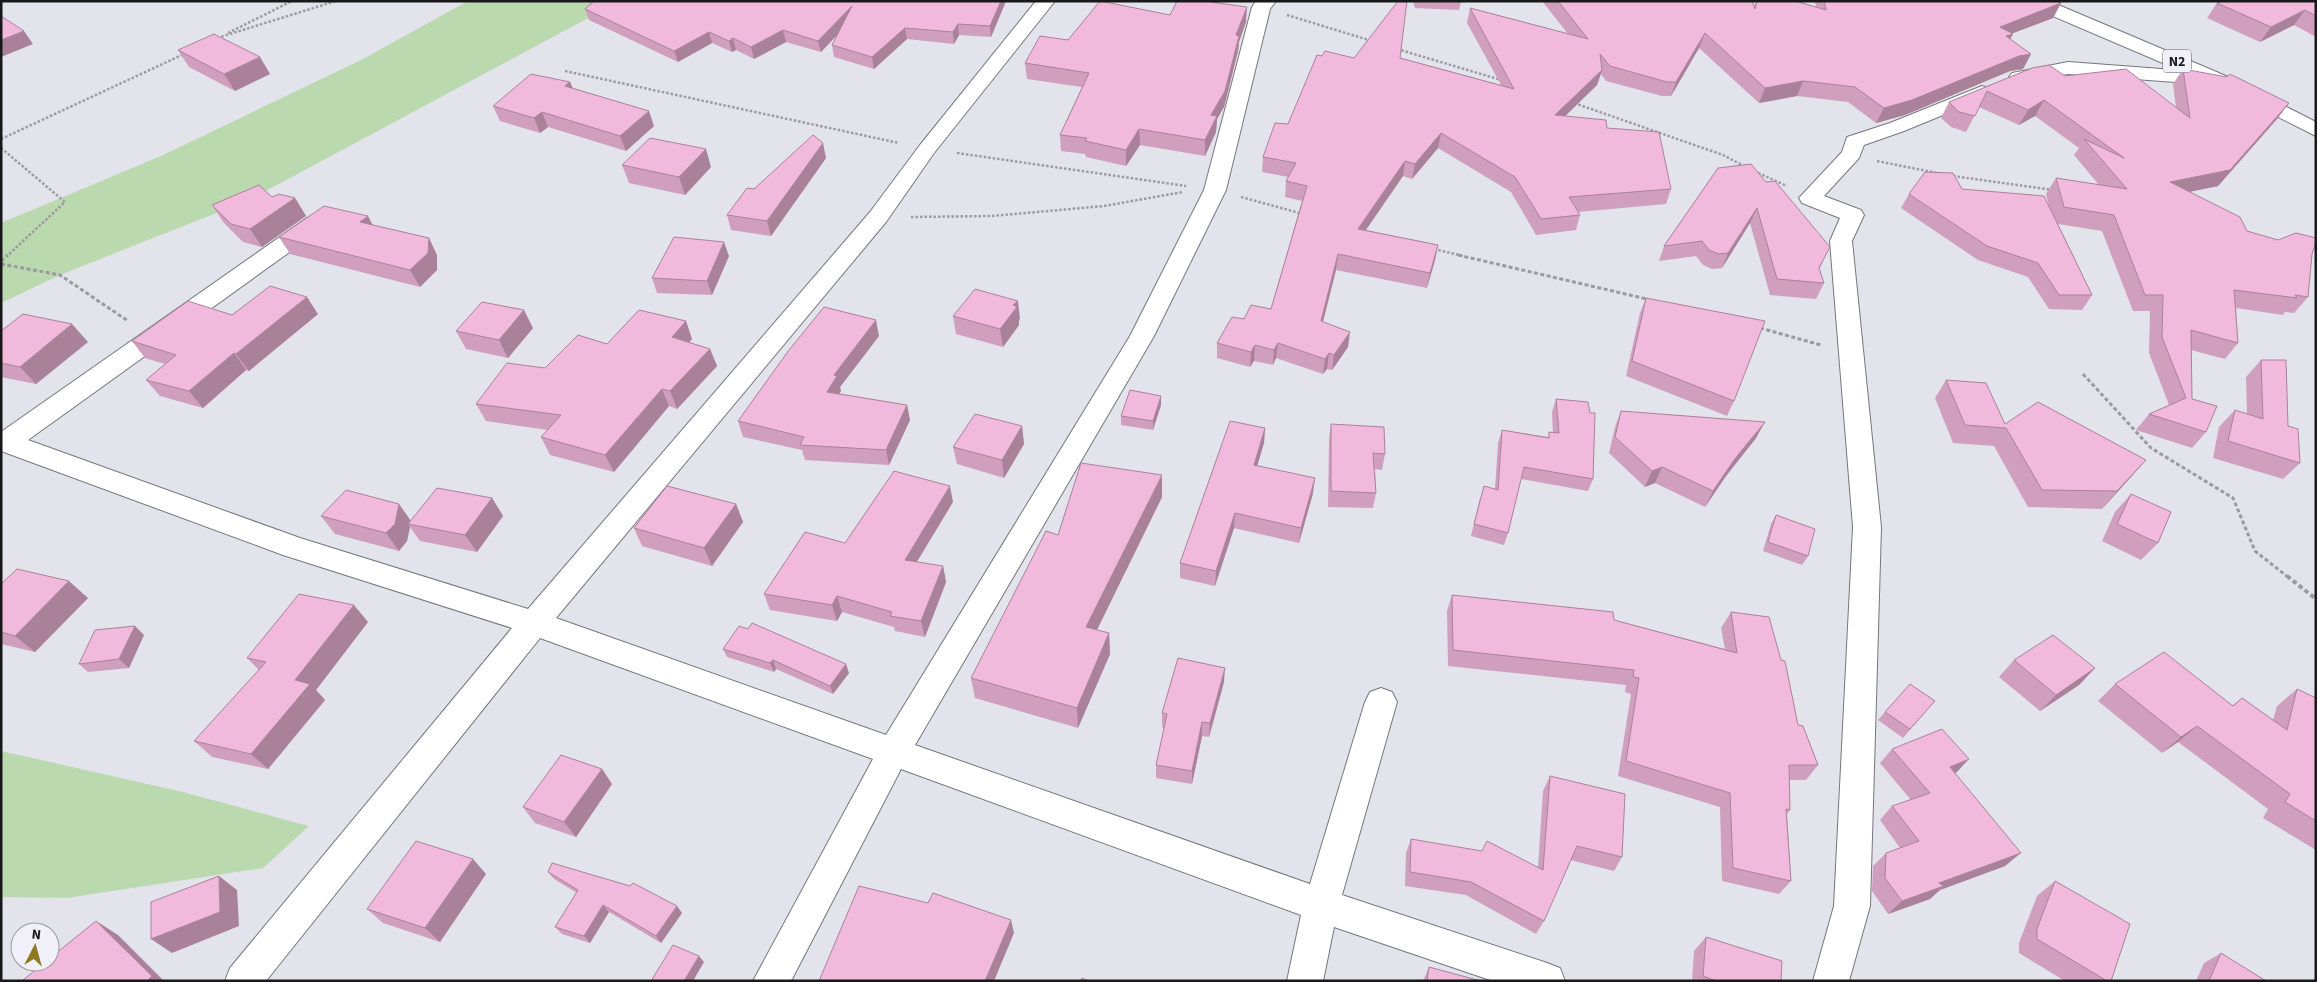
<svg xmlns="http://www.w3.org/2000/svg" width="2317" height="982" viewBox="0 0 2317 982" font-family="'Source Sans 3',sans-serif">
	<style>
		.green { fill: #bad9af }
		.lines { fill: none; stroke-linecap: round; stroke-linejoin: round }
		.minor-casing { stroke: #76767d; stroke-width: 2 }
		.highway-casing { stroke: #76767d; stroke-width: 2 }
		.path-far2 { stroke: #9a9aa0; stroke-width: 2.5; stroke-dasharray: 2.5 2; stroke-linecap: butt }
		.path-far1 { stroke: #9a9aa0; stroke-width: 3; stroke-dasharray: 4 2.5; stroke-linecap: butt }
		.path { stroke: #9a9aa0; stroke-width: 4; stroke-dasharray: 4.5 3; stroke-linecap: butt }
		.minor { fill: #fff; fill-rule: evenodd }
		.highway { fill: #fff; fill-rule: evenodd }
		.wall { fill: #cf9fbd }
		.shaded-wall { fill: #a9829a }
		.building { fill: #f1b9dc; stroke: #a9829a }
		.labels { text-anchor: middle; stroke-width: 4; stroke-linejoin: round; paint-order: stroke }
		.shield { fill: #f1f0f8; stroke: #59595d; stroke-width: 1 }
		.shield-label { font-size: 14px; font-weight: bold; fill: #18181a }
	</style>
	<rect width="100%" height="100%" fill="#e3e3eb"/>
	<path class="green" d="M468,1H620L249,200L60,275L1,303V223L161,156L361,60Z
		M1,751L183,792L309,826L263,868L67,898L1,897Z"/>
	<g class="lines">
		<g class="minor-casing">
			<path id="minor" d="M1036,1H1055L934,153L886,222L556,618L886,735L1130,336L1204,190L1252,7L1256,1H1276L1270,9L1226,190L1154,336L915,745L1310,884L1365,702L1370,692L1381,688L1392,692L1397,702L1342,895L1547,963L1560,968L1565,981H1493L1334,927L1323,981H1287L1301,915L901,769L791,981H753L873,759L540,638L266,981H225L230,968L512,628L283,555L1,451V432L307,218L315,216L323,218L326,223L323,228L28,440L300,538L528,609L870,212L920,145Z
				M2068,62L2215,73L2222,75L2225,79L2222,83L2215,85L2068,74L2019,83L2012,81L2009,77L2012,73Z
				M1982,86L1989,88L1992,92L1989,96L1904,131L1864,145L1859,158L1824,196L1861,210L1864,215L1852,241L1881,527L1870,906L1849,981H1813L1834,906L1853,527L1830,241L1840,218L1802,203L1799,198L1842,152L1847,137L1890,123Z"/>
		</g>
		<g class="highway-casing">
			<path id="highway" d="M2024,1H2049L2226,76L2316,122V136L2212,84L2027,5Z"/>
		</g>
		<path class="path-far2" d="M1287,15L1372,41
			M228,33L292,1
			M217,38L336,1
			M1397,49L1501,80
			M565,71L899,143
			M1574,103L1723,155L1746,167
			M1,139L184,54
			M1,148L65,202L7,256
			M957,153L1186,186
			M1877,161L1937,173
			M1754,171L1787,186
			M1953,176L2053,190
			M1241,197L1303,214
			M911,217L992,216L1104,206L1183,192
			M1434,249L1463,256"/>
		<path class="path-far1" d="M1458,255L1647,299
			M1,261L8,255
			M1,264L60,275L128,321
			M1760,328L1821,345
			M2083,374L2151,448L2233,498L2255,551L2288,577"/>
		<path class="path" d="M2287,576L2316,599"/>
		<use href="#minor" class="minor"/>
		<use href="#highway" class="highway"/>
	</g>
	<path class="wall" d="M594,1H1006L991,37L959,35L954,44L907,39L874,69L834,57L832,45L837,35L821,52L786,42L754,59L736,50L732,52L712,43L678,62L589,20L585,9Z
		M1177,1H1219L1218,3L1246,22L1239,42L1238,51L1224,107L1217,119L1216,132L1205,156L1140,145L1126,166L1086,157L1085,154L1061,151L1060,135L1082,87L1027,79L1025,63L1068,40L1170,15Z
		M1413,1H1461V2L1459,10L1415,8Z
		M1542,1H1752L1754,6L1756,1H1795L1816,7L1815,1H2056L2061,3L2053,18L2013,33L2010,40L2031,54L2023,69L2010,71L1905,115L1876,123L1848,102L1797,96L1759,103L1699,48L1671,96H1662L1606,81L1601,74L1597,85L1565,116L1607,128L1671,189L1666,204L1578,212L1580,215L1576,230L1536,235L1511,192L1438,148L1412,179L1403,176L1366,230L1438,245L1435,260L1427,288L1336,270L1323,322L1348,347L1332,370L1327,369L1323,374L1276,358L1273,365L1254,361L1250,367L1217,358V343L1244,319L1271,309L1302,201L1285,197L1286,181L1288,177L1262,172L1263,157L1288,124L1322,56L1354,58H1400L1501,85L1467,23L1470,8L1568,34Z
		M2316,1V37L2294,25L2260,42L2207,18L2217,3Z
		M178,50L270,74L235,91L189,67Z
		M2032,68L2065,76L2176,107L2173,84L2183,69L2289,103L2277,119L2218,186L2189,192L2247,231L2312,254L2308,297L2294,313L2285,312L2283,315L2236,308L2238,343L2225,359L2191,350L2192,399L2206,432L2192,448L2136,430L2149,414L2169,405L2149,353L2150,311H2133L2102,231L2058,224L2092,295L2082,310L2049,309L2028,277L1978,260L1901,208L1909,194L1962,189L2049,206L2046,194L2056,178L2099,185L2074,155L2079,148L2035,116L2019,125L1979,107L1966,132L1951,127L1941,118L1949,102Z
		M570,82L573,88L654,126L626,151L548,127L540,133L500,121L493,106Z
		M826,158L771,236L731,230L727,215L754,189Z
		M622,165L711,167L685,195L629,183Z
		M1718,168L1823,262L1819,269L1824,283L1816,299L1770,295L1750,223L1722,268L1712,269L1703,265L1696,256L1659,261L1664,246Z
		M272,197L295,198L306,216L262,247L243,242L224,223L212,205Z
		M373,225L437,255V270L420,287L290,254L279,237Z
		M729,256L712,295L657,293L652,278Z
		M1646,298L1734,401L1727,416L1626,376L1640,313Z
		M318,314L249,371L246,370L203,408L160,396L146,380L165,364L145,358L132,341L232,315Z
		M953,316L1020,319L1019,320V325L1003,347L956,334Z
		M686,321L692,339L689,342L710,349L717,366L677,409L669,406L614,472L550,455L541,437L548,430L486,421L476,404L545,368L607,344Z
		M533,328L508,358L466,349L456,331Z
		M1,331L88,342L36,384L1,377Z
		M879,336L840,387L841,391L839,394L907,405L910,420L889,465L805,460L802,450L743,437L738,421Z
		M2261,360L2288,426L2300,463L2283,479L2213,458L2219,427L2235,410L2247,414L2246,377Z
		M1946,380L2005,424L2146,460L2102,509L2028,507L1994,446L1953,443L1935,398Z
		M1556,399L1593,479L1588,491L1521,479L1508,533L1504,545L1471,536L1480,498L1495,489L1498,443L1502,430L1548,437L1549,432L1553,433L1552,412Z
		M1161,405L1153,430L1121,425V416Z
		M1621,411L1756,438L1726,476L1705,507L1655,483L1645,487L1609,453L1615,427Z
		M1331,424L1385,454L1382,470L1375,469L1376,493L1373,508L1328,507L1329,440Z
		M1022,426L1024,444L1004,478L957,464L953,447Z
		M1265,428L1264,443L1257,465L1313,493L1299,543L1234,528L1215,586L1180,578V563Z
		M2131,494L2158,543L2141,560L2102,541L2115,512Z
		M1162,497L1097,630L1109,633L1110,654L1078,728L975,698L971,678L1058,535Z
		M492,498L503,516L477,552L420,541L410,527L407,541L399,551L335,534L321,516L411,520Z
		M953,502L917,562L943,566L946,582L925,637L895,631L894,627L842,612L837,621L770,610L764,594L845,543Z
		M736,504L743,522L712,566L642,546L634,528Z
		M1776,515L1808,556L1802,565L1763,551L1771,524Z
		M1,584L88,598L35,652L1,644Z
		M1452,595L1614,620L1725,649L1721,628L1731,612L1798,725L1818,765L1806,780H1789L1790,810L1787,814L1791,881L1779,894L1722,881L1720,807L1618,776L1631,694L1625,692L1626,685L1448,666L1447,611Z
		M368,622L316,690L325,700L268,769L212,757L194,741L259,670L247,658Z
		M144,635L129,668L88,672L79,664Z
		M723,649L849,673L833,694L776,669L774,672L727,657Z
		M2014,660L2095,668L2079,685L2040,711L1999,677Z
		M1224,682L1209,737L1202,736L1192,784L1156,778V765L1164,728L1162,727V713Z
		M2115,684L2233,705L2242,698L2273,720L2277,706L2297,689L2316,698V850L2263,818L2268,809L2178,742L2162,753L2098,701Z
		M1935,701L1903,738L1878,720L1885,712Z
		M1892,749L1955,774L2005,866L1940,890L1930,899L1888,914L1872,891L1873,866L1886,853L1900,848L1880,820L1892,806L1911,800L1880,763Z
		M602,769L612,784L576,837L535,823L523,807Z
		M1550,776L1622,857L1614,871L1570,860L1544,921L1536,934L1466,895L1405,886L1406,853L1411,839L1538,867L1543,791Z
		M548,872L682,913L661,943L609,912L590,943L562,934L555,927L577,893L554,879Z
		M486,874L440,942L383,923L367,909Z
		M2055,881L2111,981H2065L2019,953V943L2037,896Z
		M1706,937L1781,981H1692L1694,951Z
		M2221,953L2266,981H2196L2204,963Z
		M1429,967L1481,981H1423Z"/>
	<path class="shaded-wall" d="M1001,1H1006L991,37L990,26Z
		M1212,1H1219L1211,18Z
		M2061,3L2053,18L1992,41L2000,27Z
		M852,6L854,17L821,52L818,41Z
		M1247,7L1246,22L1239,42L1238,51L1224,107L1217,119L1216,132L1205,156V140L1211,115L1236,35Z
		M2305,10L2294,25L2260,42L2271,27Z
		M958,24L959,35L954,44L953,32Z
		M905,28L907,39L874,69L872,57Z
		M783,30L786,42L754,59L751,47Z
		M24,31L33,44L1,57V40Z
		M709,32L712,43L678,62L674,51Z
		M1705,33L1699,48L1671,96L1676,82Z
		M2013,34L2005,48L2006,36Z
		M733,38L736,50L732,52L729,41Z
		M2031,54L2023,69L2010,71L1905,115L1876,123L1884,108L2019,56Z
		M260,57L270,74L235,91L224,74Z
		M1602,70L1597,85L1551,130L1555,115Z
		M1803,81L1797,96L1759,103L1765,88Z
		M570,82L576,97L565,86Z
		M2044,100L2035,116L2019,125L2028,110Z
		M2289,103L2277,119L2218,186L2159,198L2170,182Z
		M649,111L654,126L626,151L620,136Z
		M542,112L548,127L540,133L534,118Z
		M1139,129L1140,145L1126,166V150Z
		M1441,133L1438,148L1412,179L1415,164Z
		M823,143L826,158L771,236L767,221Z
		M706,149L711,167L685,195L679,177Z
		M1405,161L1403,176L1356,244L1358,229Z
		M295,198L306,216L262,247L250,229Z
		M1757,208L1750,223L1722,268L1728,253Z
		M368,216L377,233L360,222Z
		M429,238L437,255V270L420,287L410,270Z
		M724,242L729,256L712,295L707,281Z
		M1438,245L1435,260L1427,288L1430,273Z
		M1338,254L1336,270L1319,337L1321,321Z
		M307,297L318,314L249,371L236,354Z
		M1018,301L1020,319L1019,320V325L1003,347L1000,329L1013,305Z
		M524,310L533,328L508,358L499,340Z
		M876,320L879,336L840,387L841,391L831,407L827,392L834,375Z
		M686,321L692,339L678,354L672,337Z
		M72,324L88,342L36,384L20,367Z
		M1350,332L1348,347L1332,370L1334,355Z
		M1278,343L1276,358L1273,365L1274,350Z
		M1255,345L1254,361L1250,367L1251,352Z
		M710,349L717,366L677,409L670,391Z
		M234,353L246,370L203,408L189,391Z
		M1329,353L1327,369L1323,374L1325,359Z
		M662,389L669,406L614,472L605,455Z
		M1161,396V405L1153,430V421Z
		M907,405L910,420L889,465L886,450Z
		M1765,422L1756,438L1726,476L1705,507L1713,491L1734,460Z
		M1022,426L1024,444L1004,478L1002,460Z
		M1265,428L1264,443L1253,480L1254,465Z
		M2146,460L2131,477L2102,509L2117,491Z
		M1662,467L1655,483L1645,487L1652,471Z
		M1162,475V497L1088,648L1086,627Z
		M1315,478L1313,493L1299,543L1301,528Z
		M950,486L953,502L908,576L905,560Z
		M492,498L503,516L477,552L465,535Z
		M399,504L411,521L408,524L410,527L407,541L399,551L386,533Z
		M736,504L743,522L712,566L704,548Z
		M1235,513L1234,528L1215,586L1216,571Z
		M943,566L946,582L925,637L921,621Z
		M69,581L88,598L35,652L15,636Z
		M837,596L842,612L837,621L832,605Z
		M354,605L368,622L316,690L325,700L268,769L251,754L295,680Z
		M135,626L144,635L129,668L119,659Z
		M1109,633L1110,654L1078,728L1077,708Z
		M773,660L776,669L774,672L770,663Z
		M846,664L849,673L833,694L830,686Z
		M1225,668L1224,682L1209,737L1210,723Z
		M2095,668L2079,685L2040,711L2056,695Z
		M1202,722V736L1192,784V771Z
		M2197,726L2178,742L2162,753L2181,737Z
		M1969,759L1955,774L1950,767Z
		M602,769L612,784L576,837L564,822Z
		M2021,853L2005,866L1940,890L1930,899L1888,914L1902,901L1939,883Z
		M473,859L486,874L440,942L425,928Z
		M219,876L237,890L239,926L172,953L151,939Z
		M603,905L609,912L590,943L584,936Z
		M677,906L682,913L661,943L656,936Z
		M1011,920L1014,933L994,981H985Z
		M96,921L118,935L164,981H147Z
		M699,956L704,962L693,981H684Z"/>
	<path class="building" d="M594,1H1001L990,26L958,24L953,32L905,28L872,57L832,45L852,6L818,41L783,30L751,47L733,38L729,41L709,32L674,51L585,9Z
		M1100,1L1170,15L1177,1H1212L1211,2L1247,7L1236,35L1239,36L1225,91L1211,115L1217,116L1205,140L1139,129L1126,150L1085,141L1087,138L1060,135L1089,73L1025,63L1040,36L1068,40Z
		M1398,1H1407L1400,58L1514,89L1470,8L1588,39L1558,1H1752L1755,9L1757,1H1795L1826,10L1824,1H2056L2061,3L2000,27L2013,34L2006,36L2031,54L2019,56L1912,100L1884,108L1855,87L1803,81L1765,88L1705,33L1676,82H1667L1610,66L1600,54L1602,70L1555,115L1606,120L1607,128L1659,132L1671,189L1569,197L1580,215L1541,219L1515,177L1441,133L1415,164L1405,161L1358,229L1438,245L1430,273L1338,254L1321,321L1350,332L1334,355L1329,353L1325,359L1278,343L1274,350L1255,345L1251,352L1217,343L1232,317L1244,319L1251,305L1271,309L1307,186L1286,181L1296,163L1263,157L1275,123L1288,124L1317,55L1322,56L1325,51L1354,58Z
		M2222,1H2316V16L2305,10L2271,27L2217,3Z
		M1,16L24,31L1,40Z
		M214,34L260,57L224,74L178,50Z
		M2049,65L2065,76L2126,69L2190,118L2183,69L2227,77L2230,74L2289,103L2230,170L2170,182L2240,217L2247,231L2278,240L2296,233L2316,238V242L2312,254L2308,297L2295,295L2297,298L2234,290L2238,343L2191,330L2192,399L2217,406L2206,432L2149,414L2186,398L2162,337L2163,295H2145L2114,215L2064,207L2056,178L2127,189L2084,139L2124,158L2044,100L2028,110L1987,91L1975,116L1959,112L1949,102L2032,68Z
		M531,74L570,82L565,86L649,111L620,136L542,112L534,118L493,106Z
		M813,135L823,143L767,221L727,215L747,188L754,189Z
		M650,138L706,149L679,177L622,165Z
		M1751,164L1766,182L1775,181L1830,247L1819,268L1824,283L1777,279L1757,208L1728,253L1719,254L1709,250L1702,241L1664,246L1718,168Z
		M1925,172L1953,173L1962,189L2044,196L2092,295H2059L2038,263L1987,246L1909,194Z
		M259,185L272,197L279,194L295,198L250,229L231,224L212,205Z
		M324,206L368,216L360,222L429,238L428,253L410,270L279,237Z
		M674,237L724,242L707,281L652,278Z
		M270,286L307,297L236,354L234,353L189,391L146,380L176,355L132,341L188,301L232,315Z
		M975,289L1018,301L1013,305L1017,307L1000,329L953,316Z
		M1646,298L1765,321L1734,401L1632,361Z
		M482,302L524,310L499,340L456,331Z
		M824,307L876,320L834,375L837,376L827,392L907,405L886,450L800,445L804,437L738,421L789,350Z
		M639,310L686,321L672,337L710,349L670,391L662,389L605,455L541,437L561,415L476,404L507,363L545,368L578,335L607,344Z
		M23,314L72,324L20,367L1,363V331Z
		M2261,360H2286L2288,426L2298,429L2300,463L2228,441L2235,410L2263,419Z
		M1946,380L1986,383L2005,424L2038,402L2146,460L2117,491L2042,490L2006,428L1965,425Z
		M1130,390L1161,396L1153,421L1121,416Z
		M1556,399L1588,402L1590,413H1595L1593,479L1524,467L1508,533L1474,524L1484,486L1498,490L1502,430L1549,438V432L1559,433Z
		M1621,411L1765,422L1734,460L1713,491L1662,467L1652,471L1615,437Z
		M975,414L1022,426L1002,460L953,447Z
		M1230,421L1265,428L1254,465L1315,478L1301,528L1235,513L1216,571L1180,563Z
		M1331,424L1384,427L1385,454L1373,453L1376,493L1331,491Z
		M1081,463L1162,475L1086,627L1109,633L1077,708L971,678L1046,531L1058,535Z
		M894,471L950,486L905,560L943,566L921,621L890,616L892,612L837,596L832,605L764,594L805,532L845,543Z
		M667,486L736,504L704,548L634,528Z
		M437,488L492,498L465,535L408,524Z
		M346,490L399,504L395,524L386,533L321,516Z
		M2131,494L2171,512L2158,543L2117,524Z
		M1776,515L1815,529L1808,556L1768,542Z
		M17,569L69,581L15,636L1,632V584Z
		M299,594L354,605L295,680L310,684L251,754L194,741L266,662L247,658Z
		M1452,595L1613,612L1614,620L1737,653L1731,612L1769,617L1781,660L1785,661L1798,725L1803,726L1818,765H1789L1790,810L1786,809L1791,881L1733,868L1730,793L1626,761L1639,678L1633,677L1634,670L1453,650Z
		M752,623L846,664L830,686L773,660L770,663L723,649L739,626L748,629Z
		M135,626L119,659L79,664L95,630Z
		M2053,635L2095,668L2056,695L2014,660Z
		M2164,652L2233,706L2242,698L2287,730L2297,689L2316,698V821L2285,802L2290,794L2197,726L2181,737L2115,684Z
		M1178,658L1225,668L1210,723L1202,722L1192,771L1156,765L1167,714L1162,713Z
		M1910,684L1935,701L1910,729L1885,712Z
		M1942,729L1969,759L1950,767L2021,853L1939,883L1944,886L1902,901L1885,878L1886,853L1919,841L1892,806L1930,793L1892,749Z
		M561,755L602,769L564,822L523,807Z
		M1550,776L1625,794L1622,857L1577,846L1544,921L1471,882L1410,872L1411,839L1482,851L1487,841L1543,870Z
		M416,841L473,859L425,928L367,909Z
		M552,863L630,886L633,883L677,906L656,936L603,905L584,936L555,927L578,890L548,872Z
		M219,876L220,912L151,939V902Z
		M2055,881L2130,924L2111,981H2107L2037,939V929Z
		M859,886L928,903L933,893L1011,920L985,981H819Z
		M96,921L152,976L147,981H22L45,962H50V958Z
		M1706,937L1782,961L1781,981H1716L1703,976Z
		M673,945L699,956L684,981H651Z
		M2221,953L2266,981H2209Z
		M1429,967L1481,981H1427Z
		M1082,978L1089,981H1081Z"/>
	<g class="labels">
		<rect class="shield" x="2163" y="49.5" width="28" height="23" rx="4"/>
		<g class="shield-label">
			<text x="2177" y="66">N2</text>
		</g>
	</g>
	<rect width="2317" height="982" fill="none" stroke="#18181a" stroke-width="5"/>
	<g transform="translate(35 947) rotate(6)"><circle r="24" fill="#f1f0f8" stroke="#9a9a9f"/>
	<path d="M0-4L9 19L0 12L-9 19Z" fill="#8d7a20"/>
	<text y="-8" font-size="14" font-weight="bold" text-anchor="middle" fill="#18181a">N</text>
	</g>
</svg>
